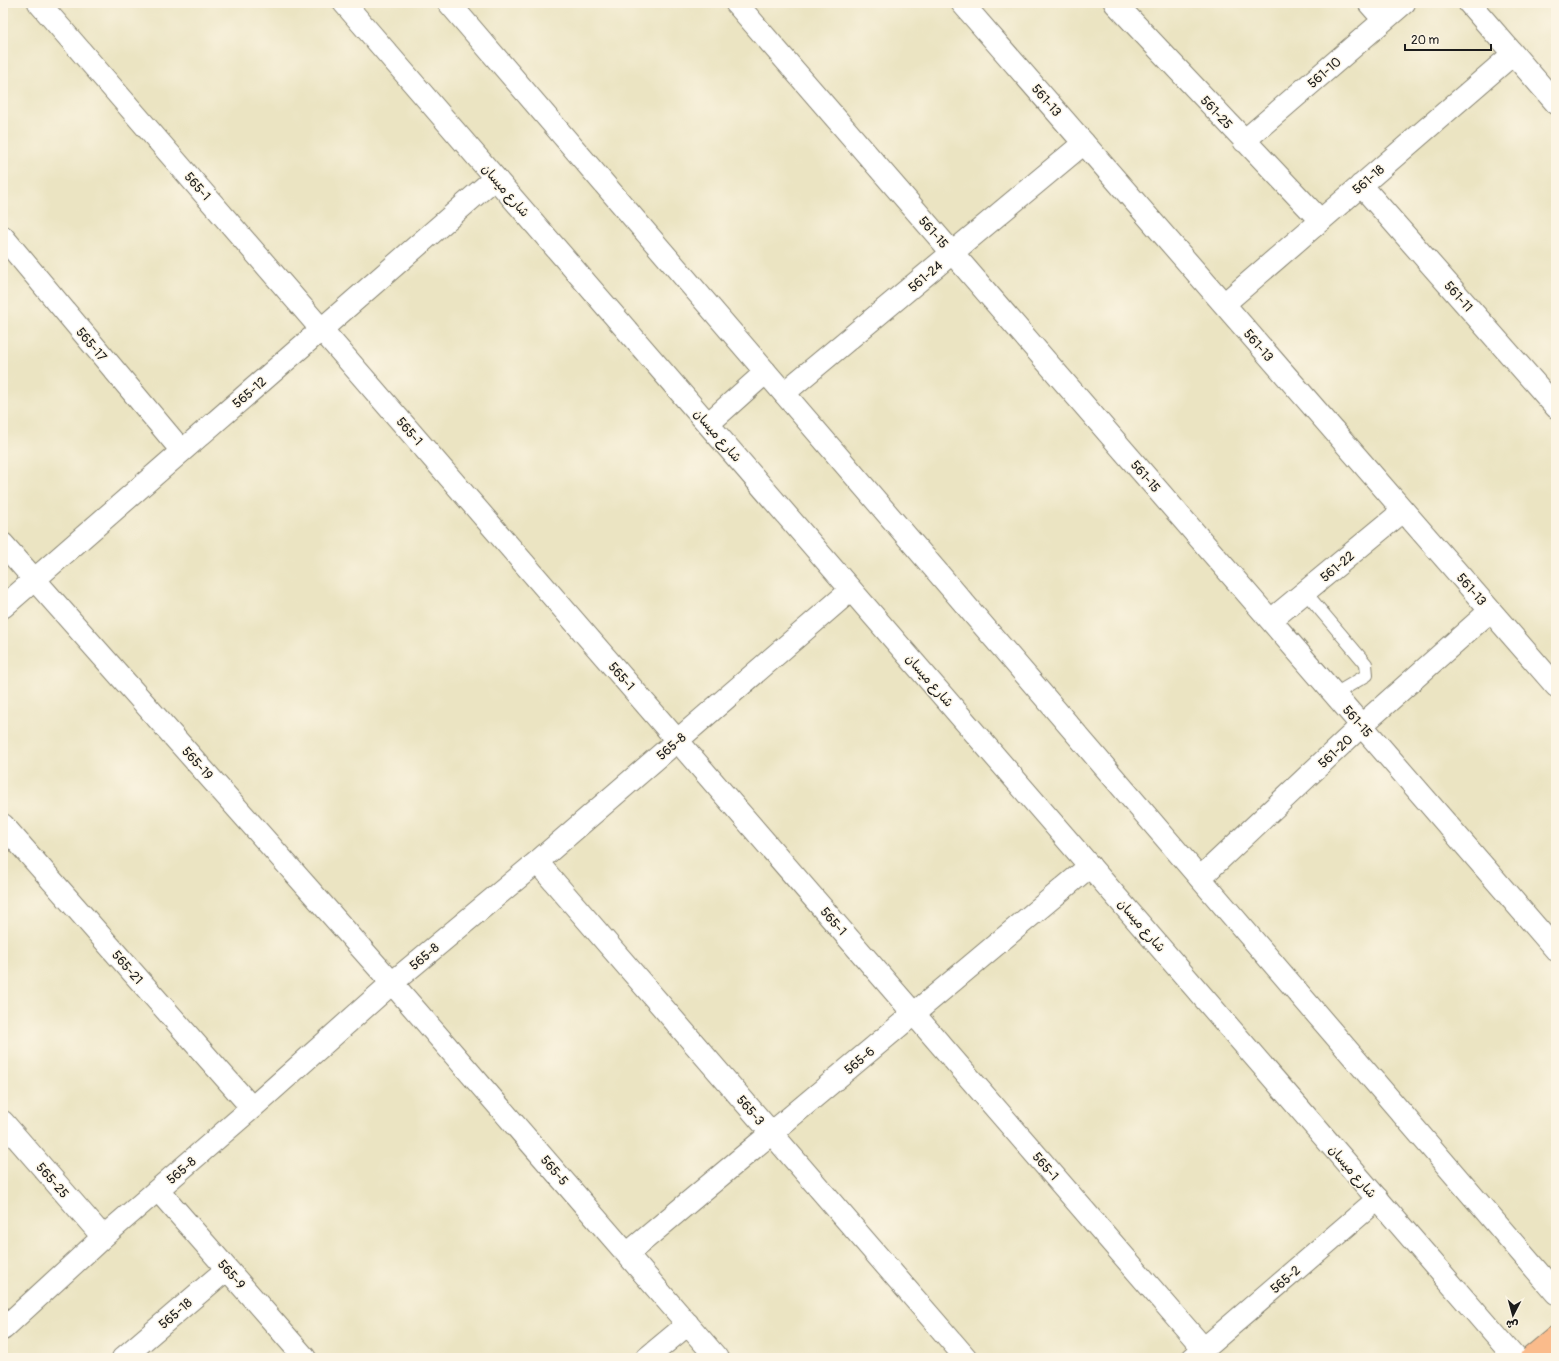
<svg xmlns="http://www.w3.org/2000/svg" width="1559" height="1361" viewBox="0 0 1559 1361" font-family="Pangolin,'Playpen Sans Arabic',sans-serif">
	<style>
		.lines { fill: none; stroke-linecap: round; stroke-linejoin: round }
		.service-casing { stroke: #84806f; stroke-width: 14 }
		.minor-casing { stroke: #84806f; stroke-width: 24 }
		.tertiary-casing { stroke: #84806f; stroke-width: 24 }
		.primary-casing { stroke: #84806f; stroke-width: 24 }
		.service { stroke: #fff; stroke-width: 12 }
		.minor { stroke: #fff; stroke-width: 22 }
		.tertiary { stroke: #fff; stroke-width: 22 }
		.primary { stroke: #fabb8b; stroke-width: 22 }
		.labels { text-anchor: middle; stroke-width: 3; stroke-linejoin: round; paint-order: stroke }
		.street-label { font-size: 13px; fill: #1c1c1c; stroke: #fcf5e5 }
	</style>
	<rect width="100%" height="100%" fill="#fcf5e5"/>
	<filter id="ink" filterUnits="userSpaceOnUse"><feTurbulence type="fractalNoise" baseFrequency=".025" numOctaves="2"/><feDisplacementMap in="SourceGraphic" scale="8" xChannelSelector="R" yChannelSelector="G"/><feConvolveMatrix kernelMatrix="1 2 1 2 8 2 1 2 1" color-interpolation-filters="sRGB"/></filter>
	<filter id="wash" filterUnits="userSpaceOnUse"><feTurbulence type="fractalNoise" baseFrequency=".012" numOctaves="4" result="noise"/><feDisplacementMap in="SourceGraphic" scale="16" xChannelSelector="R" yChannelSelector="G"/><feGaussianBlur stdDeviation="0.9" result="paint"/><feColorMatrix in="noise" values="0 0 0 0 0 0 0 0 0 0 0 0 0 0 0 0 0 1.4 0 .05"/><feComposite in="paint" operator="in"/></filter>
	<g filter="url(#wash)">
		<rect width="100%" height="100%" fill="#ebe4c2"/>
	</g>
	<g filter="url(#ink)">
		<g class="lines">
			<g class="service-casing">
				<path id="service" d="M1305,592L1366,664L1367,675L1335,694"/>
			</g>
			<g class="minor-casing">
				<path id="minor" d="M39,3L1204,1349
					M736,3L1556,950
					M962,3L1556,686
					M1115,3L1320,220
					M1369,3L1384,20
					M1469,3L1556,103
					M1244,141L1404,3
					M1361,185L1556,407
					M3,237L182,451
					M1224,304L1513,54
					M784,393L1084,143
					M3,544L392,983L717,1358
					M3,607L495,178
					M1271,620L1403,511
					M3,825L252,1108
					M537,862L966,1358
					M1200,878L1362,725L1490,611
					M3,1122L103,1237
					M158,1190L305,1358
					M627,1254L1090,866
					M3,1329L103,1237L252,1108L392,983L537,862L851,590
					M123,1358L227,1269
					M647,1358L688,1324
					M1193,1358L1378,1199"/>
			</g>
			<g class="tertiary-casing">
				<path id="tertiary" d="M344,3L1515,1358
					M449,3L1556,1293
					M708,424L766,372"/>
			</g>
			<g class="primary-casing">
				<path id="primary" d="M1531,1358L1556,1337"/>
			</g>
			<use href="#service" class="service"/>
			<use href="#minor" class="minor"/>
			<use href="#tertiary" class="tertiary"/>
			<use href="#primary" class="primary"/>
		</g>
	</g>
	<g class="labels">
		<g class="street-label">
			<text transform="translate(1324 72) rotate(-41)" y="5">561-10</text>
			<text transform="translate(1047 100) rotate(49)" y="5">561-13</text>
			<text transform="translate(1217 112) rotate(47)" y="5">561-25</text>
			<text transform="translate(1368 179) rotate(-41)" y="5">561-18</text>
			<text transform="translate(198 186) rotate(49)" y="5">565-1</text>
			<text transform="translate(506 190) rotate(49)" y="5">شارع ميسان</text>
			<text transform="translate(934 232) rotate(49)" y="5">561-15</text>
			<text transform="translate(925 276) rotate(-40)" y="5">561-24</text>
			<text transform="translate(1459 296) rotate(49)" y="5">561-11</text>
			<text transform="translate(92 344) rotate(50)" y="5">565-17</text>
			<text transform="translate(1259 345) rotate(49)" y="5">561-13</text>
			<text transform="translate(249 392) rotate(-41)" y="5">565-12</text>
			<text transform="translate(410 431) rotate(49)" y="5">565-1</text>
			<text transform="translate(718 435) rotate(49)" y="5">شارع ميسان</text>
			<text transform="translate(1146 476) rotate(49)" y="5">561-15</text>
			<text transform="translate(1337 566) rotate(-40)" y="5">561-22</text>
			<text transform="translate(1472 589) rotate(49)" y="5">561-13</text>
			<text transform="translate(622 676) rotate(49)" y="5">565-1</text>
			<text transform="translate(930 680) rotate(49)" y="5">شارع ميسان</text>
			<text transform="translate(1358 721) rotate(49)" y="5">561-15</text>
			<text transform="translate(671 746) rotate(-41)" y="5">565-8</text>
			<text transform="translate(1335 751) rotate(-43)" y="5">561-20</text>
			<text transform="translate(198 763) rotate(48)" y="5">565-19</text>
			<text transform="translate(834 921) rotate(49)" y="5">565-1</text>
			<text transform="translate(1142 925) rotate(49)" y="5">شارع ميسان</text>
			<text transform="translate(424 956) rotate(-40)" y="5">565-8</text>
			<text transform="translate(128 967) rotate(49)" y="5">565-21</text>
			<text transform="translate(859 1060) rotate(-40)" y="5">565-6</text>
			<text transform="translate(751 1110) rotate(49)" y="5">565-3</text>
			<text transform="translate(1046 1166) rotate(49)" y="5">565-1</text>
			<text transform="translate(181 1170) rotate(-41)" y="5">565-8</text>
			<text transform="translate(555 1170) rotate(49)" y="5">565-5</text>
			<text transform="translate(1353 1171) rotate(49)" y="5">شارع ميسان</text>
			<text transform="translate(53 1180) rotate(49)" y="5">565-25</text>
			<text transform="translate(232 1274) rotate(49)" y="5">565-9</text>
			<text transform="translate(1285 1279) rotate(-41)" y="5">565-2</text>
			<text transform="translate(175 1313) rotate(-41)" y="5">565-18</text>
		</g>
	</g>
	<rect width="1559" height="1361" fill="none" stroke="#fcf5e5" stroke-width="16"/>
	<g transform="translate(1513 1315) rotate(186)" stroke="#fcf5e5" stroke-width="3" paint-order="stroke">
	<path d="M0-3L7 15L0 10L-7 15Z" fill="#1c1c1c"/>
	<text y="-6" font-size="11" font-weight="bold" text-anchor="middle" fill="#1c1c1c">ش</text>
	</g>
	<path d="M1405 44v6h86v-6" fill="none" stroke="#1c1c1c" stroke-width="2"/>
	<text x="1411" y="44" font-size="12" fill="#1c1c1c" stroke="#fcf5e5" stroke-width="3" paint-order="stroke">20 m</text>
</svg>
